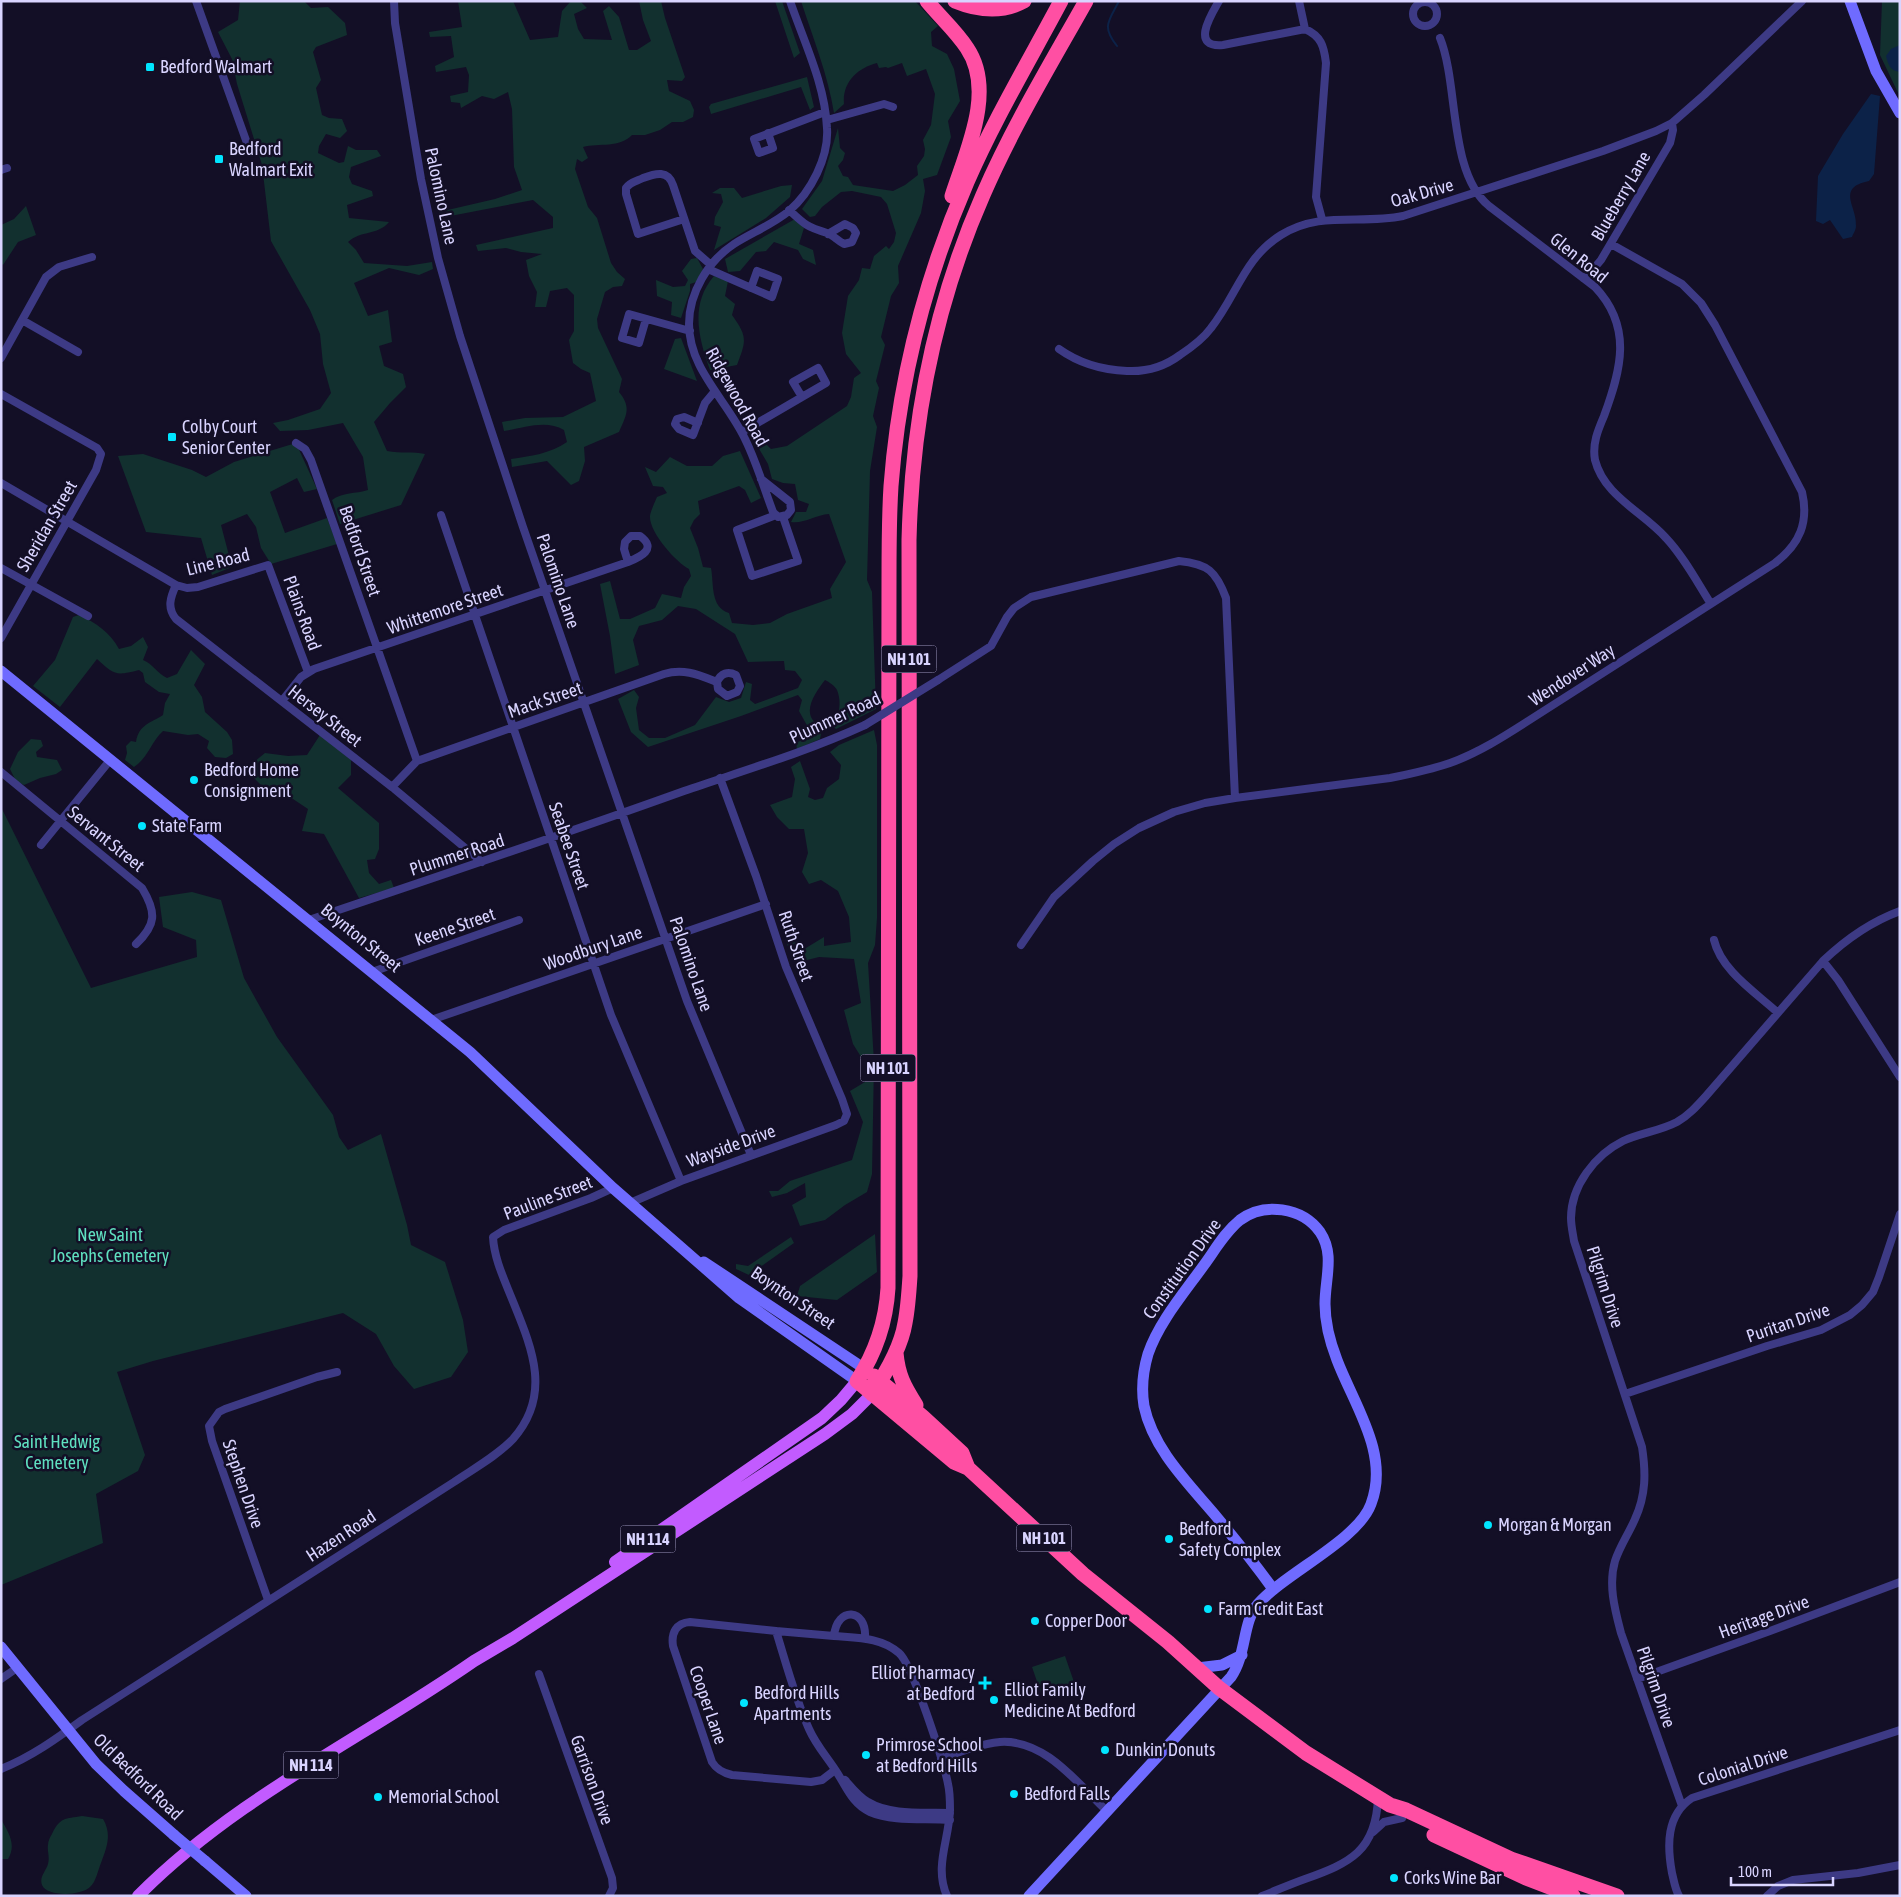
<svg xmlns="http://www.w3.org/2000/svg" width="1901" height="1897" viewBox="0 0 1901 1897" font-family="'Asap Condensed',sans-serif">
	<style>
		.green { fill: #12302f }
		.water { fill: #0c2248 }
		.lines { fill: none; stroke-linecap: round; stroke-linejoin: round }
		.stream { stroke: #0c2248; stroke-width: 2 }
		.street { stroke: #3d3a85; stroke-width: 8 }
		.secondary { stroke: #6f6bff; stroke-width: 11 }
		.primary { stroke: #c25bff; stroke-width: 12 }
		.highway { stroke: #ff4fa3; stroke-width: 15 }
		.street-bridge { stroke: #3d3a85; stroke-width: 8 }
		.secondary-bridge { stroke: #6f6bff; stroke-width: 11 }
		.poi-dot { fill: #00e5ff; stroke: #130f26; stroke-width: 2 }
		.labels { text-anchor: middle; stroke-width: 5; stroke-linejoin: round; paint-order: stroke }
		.shield { fill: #130f26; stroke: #9e99be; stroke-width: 1 }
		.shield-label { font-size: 16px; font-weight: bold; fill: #d9d4ff }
		.poi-label { font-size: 18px; fill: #d9d4ff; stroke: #130f26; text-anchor: start }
		.street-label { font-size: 18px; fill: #d9d4ff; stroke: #130f26 }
		.park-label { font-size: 18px; fill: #5fe0c0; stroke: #130f26 }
	</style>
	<rect width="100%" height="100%" fill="#130f26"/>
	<path class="green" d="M240,1H304L311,8L328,7L345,23L347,35L316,47L313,52L321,80L316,88L322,115L329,118L342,119L347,131L340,138L326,134L319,146L318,153L339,163L344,162L348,146L356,150H377L381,156L351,167L349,177L352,184L372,191L373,196L347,205L349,218L389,222C377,236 361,230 348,242L356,250L364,263L407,266L432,262L433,269L419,275L389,268L354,283L368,316L388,310L392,342L379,346L384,366L403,374L406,387L390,403L374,422L387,451C401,454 413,451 425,454L401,505L340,524L332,500C342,492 356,494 368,490L363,457L343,423L308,430L280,431L273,423L288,420L320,409L331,393L323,364L320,334L310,310L271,241L262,165L237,84L232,59L218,32L238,20Z
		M458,1H513L530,40L558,37L562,11L571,1H580L587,8L574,14L578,29L584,39L612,40L603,11L609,6L619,17L629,50H637L651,41L643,20L639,1H661L665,18L685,77L682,81L667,80L669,91L690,101L694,110L693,117L683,122H672L660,130L645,135H632C620,148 599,143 583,147L588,158L582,162L577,159L575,169L588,207L597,218L611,263L617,272L625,279L622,286L613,287L605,292L597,319L598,328L622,379L619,392C632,408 626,415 619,432L584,447L585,461L579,481L571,485L547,461L512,467L511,459C530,456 550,454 567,442L564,430C546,419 523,428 504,431L502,422L525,418L563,417L596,401L590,373L581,369L573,363L569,340L574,331V295L567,288L550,291L546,307H535L537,292L529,276L526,260L542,254L521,252L506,248L478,251L476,245L553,228V217L533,200L440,218L439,212L495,199L522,190L514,167L512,109L508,92L494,99L482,96L461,108L460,103L451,102L450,96L468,92L469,75L466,67L436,72L435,66L454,57L451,36L430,37L429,32L462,27Z
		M775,1H782L800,53L794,58Z
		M801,1H915L938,26L931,32L932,46L947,54L954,69L960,101L948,121L951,137L937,175L923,179L925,191L921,213L898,266L899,283L891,296L881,337L885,345L876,381L879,388L873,416L877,427L870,471L867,580L872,592L876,709L836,729L833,726C839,716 842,702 837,690C835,686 829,682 825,680C818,689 806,705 811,717C813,722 819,726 822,729L820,739L797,749L796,743L804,739L809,729L799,711L802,700L798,695L741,716L648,747L631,732L618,699L634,690L639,697L636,708L639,730L649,738H665L695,725L716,697L729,702L741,698L746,682L752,684L750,700L755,704L798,688L802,680L795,671L785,670L784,661L748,662L735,634L696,609L678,606L662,620L639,626L633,640L639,665L615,674L610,636L600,584L610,581L620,619H630L655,608L662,594L681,598L684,587L691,576L689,569C676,562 649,532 650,516C651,510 655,502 657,497L667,493L663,487L653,486L645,467L656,472L670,457L687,466H712L723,456L740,451L761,498L751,503L745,490L739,486L698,501L700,514L694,520L690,528L698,548L703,567L711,568C714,584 710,607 729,613L732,623L753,625L770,623L787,614L832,598L830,589L846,562L829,514C815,515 804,524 791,522L796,512H806L809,504L798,500L795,484L783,483L772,479L768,464L751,435L755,433L771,449L787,446L847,406L851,397L854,378L861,373L846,354L842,333L848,296L859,280L862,268L870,269L874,256L886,246L889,249L894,242L896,233L887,204L881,197L852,191L841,192L822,207L815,216L810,217L802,209L822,181L838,128L840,148L845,153L843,160L838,166L843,176L848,177L853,185L893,191L905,185L918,175L917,166L924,156L925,149L923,140L931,125L935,94L926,69L907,76L902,63L888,68L886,67L879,68L877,63C857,68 842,83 844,104L834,113C828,75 813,38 801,1Z
		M1882,1H1900V97L1880,55Z
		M807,77L814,107L810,110L801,87L711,114L709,107L711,104Z
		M792,185L790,197L766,218L714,250L721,227L714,225L715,217L723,202L721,194L712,193L720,188H734L742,198L781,186Z
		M26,206L36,235L18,242L3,265L1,263V225L14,219Z
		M795,219L804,228L799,244L813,250L816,265L803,259L798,250L774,242L766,251L756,252L740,271L728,272L725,259Z
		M697,258L703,269L699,281L690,284V291L681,318L671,315L672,302L657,296L656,280L673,287L685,286L688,280L682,271L691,259Z
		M714,276L728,281L725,296L735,304L732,315C748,337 746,341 737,365L710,370C698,337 690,304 714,276Z
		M681,338L697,381L664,369L675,339Z
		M296,443L317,489L304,492L297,478L270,492L285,533L327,518L337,544L271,564L261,548L256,527L247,514L221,525L232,567L212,575L201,538L146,532L118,456L143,454L192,470L206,477L234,462Z
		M79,615C96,623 110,632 119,649L131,646L143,637L148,647L143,660C153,664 157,673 167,678L177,674L191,650L205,664L194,685L202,697L205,712L227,732L232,740L233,754L226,758L215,757L207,748L209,741L198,734L188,735L163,731C151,742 148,758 134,767L125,760L127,753L126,746L131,741L136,742C139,724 151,723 163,715L165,703L170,694L159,692L145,682L143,673L139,670C116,676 114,675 97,659L60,707L33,686L55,660L73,617Z
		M874,730L877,745V918L875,945L868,963L874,1062L872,1174L867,1192L845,1205L825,1220L800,1226L792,1205L806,1197L805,1183L787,1193L772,1197L769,1191H778L790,1181L852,1160L863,1122L850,1091L865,1082L868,1068L853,1044L844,1010L861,1003L854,959L819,957L799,962L790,952L784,936H794L801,951L824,937V946L851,942L849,917L838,891L821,880L809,884L802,872L808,853L804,829H789L777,817L770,805L792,797L795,779L791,767L800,761L810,789L808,797L815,800L823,798L827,788L839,779L841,765L830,752L839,745Z
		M320,735L351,760V775L338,788L379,823V849L375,859L367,860L369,873L379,884L391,880L394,888L359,898L324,834L302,831L308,809L278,789L262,786L250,774L254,762L265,753L288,756L307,755Z
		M31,739L41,740L43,746L36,752L37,757L57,760L62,770L56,774L40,778L24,785L16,781L10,769L18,752Z
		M1,807L91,988L197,957L196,940L163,927L159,897L192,892L221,900L244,978L277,1037L333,1115L339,1137L348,1150L381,1134L407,1225L411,1245L445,1262L463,1320L468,1352L451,1377L414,1389L394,1366L376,1334L343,1313L153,1361L117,1372L145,1455L138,1471L96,1494L103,1543L1,1585Z
		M875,1234L877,1272L837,1300L797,1296L800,1286Z
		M791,1237L794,1243L749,1275L736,1269V1264L748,1266Z
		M1065,1656L1074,1682L1041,1693L1032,1667Z
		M82,1816L103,1819C112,1834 107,1847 101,1863C98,1870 96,1882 90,1887C81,1896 47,1897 42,1885C39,1877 46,1871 48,1864C50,1857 47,1851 48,1845C48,1841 50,1837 52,1834C60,1817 65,1819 82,1816Z
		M1,1819C8,1832 17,1844 8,1859H1Z"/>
	<path class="water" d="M1900,45V72C1890,71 1888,64 1886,56L1891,49Z
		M1871,94L1880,96L1874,174L1869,181C1835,188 1858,207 1856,226C1856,230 1853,234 1852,237L1843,239L1830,220L1823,224L1816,221L1818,176L1843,134Z"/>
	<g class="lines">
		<path class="stream" d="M1117,46C1101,26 1109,21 1119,1"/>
		<path class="street" d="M196,1L247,143
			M394,1L395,23L421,179L438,258L460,336L523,527L687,1001L751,1155
			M1219,1C1211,15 1190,48 1223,45L1305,29C1321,36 1324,46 1326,63L1316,197L1322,219
			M1299,1L1305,29
			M1413 14a12 12 0 1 1 24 0a12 12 0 1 1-24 0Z
			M1440,38C1459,85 1448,172 1489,206L1595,287C1633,327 1621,370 1604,416C1598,430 1592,444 1595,460C1604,496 1643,512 1666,538C1684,557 1697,582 1711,604
			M827,120L884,104L893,107
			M768,133L773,148L759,153L754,139L825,112
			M1,170L7,168
			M789,210C805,225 807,227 827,233C833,235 838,241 844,244L852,242L856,233L853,228L845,224L828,234
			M684,219L638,234L626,194V188C630,182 637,181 643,178C656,173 668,170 673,185L695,251L711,265
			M708,269L772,297L778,279L757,271L751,288
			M1583,278L1590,273L1601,260L1670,143L1673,130L1672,123
			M646,319L639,343L622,338L629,314L690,331
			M22,320L78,352
			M1059,349C1080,364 1102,370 1127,371C1147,372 1164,367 1180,355C1192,347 1203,339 1211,328C1237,295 1244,258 1281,235C1321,210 1360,225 1403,216L1603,151L1656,131L1672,123L1704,95L1802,1
			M1,358L46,277L59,267L92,257
			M1,394L97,448L101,454L96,470L1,638
			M698,423L684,417L677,419L675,424L679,429L693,435L705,403L715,391
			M742,432L826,383L818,368L793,382L802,397
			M296,443L305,449L311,460L417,761
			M761,479L790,502L791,510L787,515L778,517L773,512C764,488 757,464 746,441C728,401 689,370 689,324C689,293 708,261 734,244C751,233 772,225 789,211C811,192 829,157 827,128C825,84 804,42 790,1
			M1,483L176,585L187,588L198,587L268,565L308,672
			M441,515L611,1015L681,1181
			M776,515L737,530L752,576L798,561L783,517
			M1,568L88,616
			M176,585C170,598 167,608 176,619L392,787L482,862
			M938,680L991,646L1007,617L1014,608L1031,597L1179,561C1208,564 1216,571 1226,598L1235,798
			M282,701L301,677L314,669L628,562C640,557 658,549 640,536H631L625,542L624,549L628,562
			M1,772L142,888C157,913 156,925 136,944
			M392,787L417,761L664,674C684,668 699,675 717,682L718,689L727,696L737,692L740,686L736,675C728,671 721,673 717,682
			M41,845L111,759
			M309,920C434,878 559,836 684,791C745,770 806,752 865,725
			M1714,940C1721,970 1755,992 1777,1012
			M1021,945L1054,897L1093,861L1114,844L1139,828L1174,812L1205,803L1235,798L1390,778C1410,774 1430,770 1450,763C1478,753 1503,737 1528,721L1775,563C1800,544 1809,522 1802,492L1715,325L1701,303L1682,284L1611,244
			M1823,961L1838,980L1900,1077
			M372,972L519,920
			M431,1020L766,904
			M630,1203L681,1181L836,1125L844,1121L847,1114L842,1099L786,967L756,876L720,778
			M1625,1394L1767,1346L1821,1330L1850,1315L1862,1305L1873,1292L1879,1277L1900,1214
			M268,1600L212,1441L209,1426L219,1412L225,1409L317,1377L337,1372
			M776,1631L690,1622C676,1623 671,1633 673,1646L712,1762C717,1770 723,1773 732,1775L811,1782L822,1780L835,1770
			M834,1636L776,1631C786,1663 795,1698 809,1729C816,1745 827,1757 836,1771C846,1786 852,1804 870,1812C893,1822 925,1818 950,1820
			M865,1638C867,1608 837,1606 834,1636C857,1638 881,1637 899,1653C912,1663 944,1763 948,1784C950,1792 950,1801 950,1810C949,1840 934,1867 947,1896
			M539,1674L612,1878L613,1888L609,1896
			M1,1679L17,1668
			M1637,1679L1770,1631L1900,1582
			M941,1759C960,1752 980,1744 1000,1742C1045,1739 1077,1783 1107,1811
			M1,1769C31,1757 56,1739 82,1720L454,1482C473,1469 497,1456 513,1439C553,1394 531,1346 512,1299C504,1279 494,1258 493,1237L504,1230L591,1198L613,1188
			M845,1780C852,1788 859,1797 868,1802C891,1816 924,1812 950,1813
			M1682,1806L1621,1633C1615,1610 1608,1585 1615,1561C1620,1546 1629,1533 1635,1519C1646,1495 1646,1473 1642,1447L1574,1241C1573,1234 1571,1226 1571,1218C1571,1186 1595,1155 1623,1141C1640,1133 1660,1131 1677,1122C1689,1115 1697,1106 1706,1096L1823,961C1846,939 1870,922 1900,911
			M1373,1832L1384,1822L1402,1818
			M1262,1896C1277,1890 1291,1884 1305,1879C1350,1863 1376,1851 1378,1798
			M1679,1896C1675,1889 1674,1881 1672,1873C1667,1846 1666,1815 1692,1798L1900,1730
			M1767,1896L1778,1886L1793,1880L1858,1873L1900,1865"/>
		<path class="secondary" d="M1850,1L1876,71L1900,113
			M1,671L470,1052L613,1188L739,1298L857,1381
			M704,1262L865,1369
			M1,1647L96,1764L124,1791L174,1835
			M1197,1668L1222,1665L1242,1655
			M205,1861L246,1896
			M1029,1896L1231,1677C1247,1654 1242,1622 1258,1604C1285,1573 1358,1540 1371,1504C1390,1454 1354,1405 1337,1360C1330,1342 1325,1323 1325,1304C1325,1279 1335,1254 1320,1232C1302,1207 1264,1202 1240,1220C1225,1232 1215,1250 1204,1265C1184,1293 1159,1322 1148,1354C1143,1371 1141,1388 1144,1406C1153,1449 1188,1483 1215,1515C1235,1539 1255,1564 1273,1589"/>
		<path class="primary" d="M615,1562L822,1418L841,1400L857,1381
			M138,1896C235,1798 362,1739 474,1661L513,1638L825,1434L852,1414L872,1394"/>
		<path class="highway" d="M927,1C940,17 956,31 967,48C996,91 966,152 952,196
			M955,1C977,10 1002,13 1024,1
			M1061,1C1029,61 994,120 967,182C925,279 899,381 891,486C889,517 889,549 889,580L888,1288C886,1322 876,1352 857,1381L954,1462L968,1468L1083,1574L1168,1642L1219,1688L1306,1753L1390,1805L1406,1810L1511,1859L1617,1896
			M896,1353C898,1375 904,1386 916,1405
			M874,1376L923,1417L962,1453L968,1468
			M872,1394C886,1373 901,1348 905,1323C908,1308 909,1292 910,1276L909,540C912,422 935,304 983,195C1012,128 1050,65 1086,1
			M1434,1835L1526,1878L1573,1896"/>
		<path class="street-bridge" d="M865,725L938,680"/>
		<path class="secondary-bridge" d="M174,1835L205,1861"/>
	</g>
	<g class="poi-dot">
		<rect x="145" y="62" width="10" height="10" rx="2.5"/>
		<rect x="214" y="154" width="10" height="10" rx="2.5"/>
		<rect x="167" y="432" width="10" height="10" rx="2.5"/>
		<circle cx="194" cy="780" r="5"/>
		<circle cx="142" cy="826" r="5"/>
		<circle cx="1488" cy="1525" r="5"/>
		<circle cx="1169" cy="1539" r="5"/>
		<circle cx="1208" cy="1609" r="5"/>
		<circle cx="1035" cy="1621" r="5"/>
		<path d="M982.5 1675.5h5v5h5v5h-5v5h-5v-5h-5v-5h5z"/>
		<circle cx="994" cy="1700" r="5"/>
		<circle cx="744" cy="1703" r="5"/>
		<circle cx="1105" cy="1750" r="5"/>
		<circle cx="866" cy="1755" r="5"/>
		<circle cx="1014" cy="1794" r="5"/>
		<circle cx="378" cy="1797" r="5"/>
		<circle cx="1394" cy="1878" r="5"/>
	</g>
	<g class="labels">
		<g class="shield">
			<rect x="881.5" y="645.5" width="55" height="27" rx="4"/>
			<rect x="860.5" y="1054.5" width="55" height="27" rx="4"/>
			<rect x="1016.5" y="1524.5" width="55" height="27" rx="4"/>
			<rect x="620.5" y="1525.5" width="55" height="27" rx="4"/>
			<rect x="283.5" y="1751.5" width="55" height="27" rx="4"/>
		</g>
		<g class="shield-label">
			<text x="909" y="665">NH 101</text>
			<text x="888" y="1074">NH 101</text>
			<text x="1044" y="1544">NH 101</text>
			<text x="648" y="1545">NH 114</text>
			<text x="311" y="1771">NH 114</text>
		</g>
		<g class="poi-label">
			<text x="160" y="73">Bedford Walmart</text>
			<text x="229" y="155">Bedford<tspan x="229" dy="21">Walmart Exit</tspan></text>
			<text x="182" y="433">Colby Court<tspan x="182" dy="21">Senior Center</tspan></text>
			<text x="204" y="776">Bedford Home<tspan x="204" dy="21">Consignment</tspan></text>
			<text x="152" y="832">State Farm</text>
			<text x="1498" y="1531">Morgan &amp; Morgan</text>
			<text x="1179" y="1535">Bedford<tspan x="1179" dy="21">Safety Complex</tspan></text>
			<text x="1218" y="1615">Farm Credit East</text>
			<text x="1045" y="1627">Copper Door</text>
			<text x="975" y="1679" text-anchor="end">Elliot Pharmacy<tspan x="975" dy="21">at Bedford</tspan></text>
			<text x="1004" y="1696">Elliot Family<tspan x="1004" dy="21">Medicine At Bedford</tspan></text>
			<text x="754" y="1699">Bedford Hills<tspan x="754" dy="21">Apartments</tspan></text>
			<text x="876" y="1751">Primrose School<tspan x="876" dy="21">at Bedford Hills</tspan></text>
			<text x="1115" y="1756">Dunkin' Donuts</text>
			<text x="1024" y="1800">Bedford Falls</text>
			<text x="388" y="1803">Memorial School</text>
			<text x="1404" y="1884">Corks Wine Bar</text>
		</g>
		<g class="street-label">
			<text transform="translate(1422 193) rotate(-16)" y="6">Oak Drive</text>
			<text transform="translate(441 196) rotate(78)" y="6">Palomino Lane</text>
			<text transform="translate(1621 196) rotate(-60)" y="6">Blueberry Lane</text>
			<text transform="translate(1579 258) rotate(39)" y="6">Glen Road</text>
			<text transform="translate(737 397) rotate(61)" y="6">Ridgewood Road</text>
			<text transform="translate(47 526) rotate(-60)" y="6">Sheridan Street</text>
			<text transform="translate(360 551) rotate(71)" y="6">Bedford Street</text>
			<text transform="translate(218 562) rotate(-14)" y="6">Line Road</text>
			<text transform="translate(558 581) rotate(71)" y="6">Palomino Lane</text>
			<text transform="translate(445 609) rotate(-19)" y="6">Whittemore Street</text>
			<text transform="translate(302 613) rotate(70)" y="6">Plains Road</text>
			<text transform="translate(1572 675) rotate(-33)" y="6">Wendover Way</text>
			<text transform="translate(545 700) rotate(-19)" y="6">Mack Street</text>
			<text transform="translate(325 716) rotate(38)" y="6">Hersey Street</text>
			<text transform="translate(835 718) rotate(-25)" y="6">Plummer Road</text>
			<text transform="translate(106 839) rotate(39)" y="6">Servant Street</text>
			<text transform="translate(569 846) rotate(71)" y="6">Seabee Street</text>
			<text transform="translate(457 855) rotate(-18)" y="6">Plummer Road</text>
			<text transform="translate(455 927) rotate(-19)" y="6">Keene Street</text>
			<text transform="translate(361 938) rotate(39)" y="6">Boynton Street</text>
			<text transform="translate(796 946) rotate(71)" y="6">Ruth Street</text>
			<text transform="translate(593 948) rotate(-19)" y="6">Woodbury Lane</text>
			<text transform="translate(691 964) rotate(71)" y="6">Palomino Lane</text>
			<text transform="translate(731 1146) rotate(-20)" y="6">Wayside Drive</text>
			<text transform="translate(548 1198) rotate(-21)" y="6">Pauline Street</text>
			<text transform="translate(1182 1269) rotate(-54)" y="6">Constitution Drive</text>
			<text transform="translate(1605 1287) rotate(72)" y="6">Pilgrim Drive</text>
			<text transform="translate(793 1298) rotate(34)" y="6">Boynton Street</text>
			<text transform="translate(1788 1323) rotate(-19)" y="6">Puritan Drive</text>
			<text transform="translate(243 1484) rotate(71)" y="6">Stephen Drive</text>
			<text transform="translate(341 1536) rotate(-33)" y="6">Hazen Road</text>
			<text transform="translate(1764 1617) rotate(-20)" y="6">Heritage Drive</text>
			<text transform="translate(1656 1687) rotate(71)" y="6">Pilgrim Drive</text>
			<text transform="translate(708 1705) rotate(71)" y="6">Cooper Lane</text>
			<text transform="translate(1743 1766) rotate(-18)" y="6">Colonial Drive</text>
			<text transform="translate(138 1777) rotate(44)" y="6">Old Bedford Road</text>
			<text transform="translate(592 1780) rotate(70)" y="6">Garrison Drive</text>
		</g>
		<g class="park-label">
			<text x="110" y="1241">New Saint<tspan x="110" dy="21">Josephs Cemetery</tspan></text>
			<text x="57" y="1448">Saint Hedwig<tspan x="57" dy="21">Cemetery</tspan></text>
		</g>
	</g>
	<rect width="1901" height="1897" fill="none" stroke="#d9d4ff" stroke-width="5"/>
	<path d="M1731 1877v8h102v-8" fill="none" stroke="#d9d4ff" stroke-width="2.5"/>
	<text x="1738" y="1877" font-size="15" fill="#d9d4ff" stroke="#130f26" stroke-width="4" paint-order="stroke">100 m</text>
</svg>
